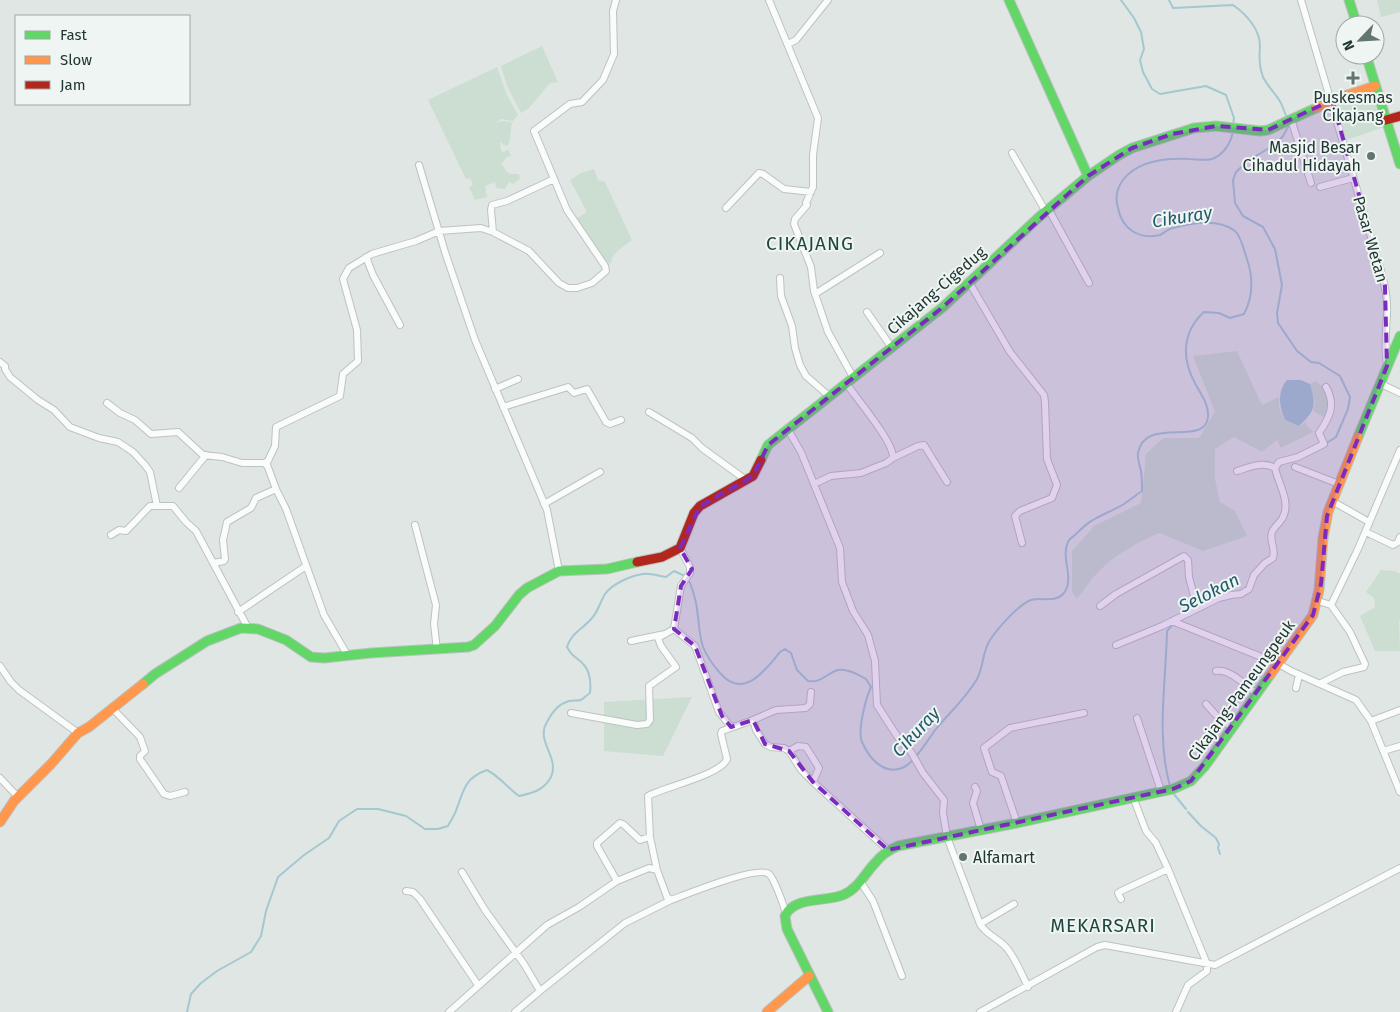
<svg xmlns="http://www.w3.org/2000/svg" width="1400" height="1012" viewBox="0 0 1400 1012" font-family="'Fira Sans',sans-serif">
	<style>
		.green { fill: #cbded1 }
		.water { fill: #a4c8d1 }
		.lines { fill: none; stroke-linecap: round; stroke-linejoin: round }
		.stream { stroke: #a4c8d1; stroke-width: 2 }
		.street-casing { stroke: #bdc3c0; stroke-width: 8 }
		.fast-casing { stroke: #bdc3c1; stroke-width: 11 }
		.slow-casing { stroke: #bdc3c1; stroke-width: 11 }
		.jam-casing { stroke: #bdc3c1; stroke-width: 11 }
		.street { stroke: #fafbfb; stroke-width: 6 }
		.fast { stroke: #63d668; stroke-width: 9 }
		.slow { stroke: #ff974d; stroke-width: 9 }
		.jam { stroke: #b3261e; stroke-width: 9 }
		.marked { fill: #7b2cbf; fill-opacity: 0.2; stroke: #7b2cbf; stroke-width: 4; stroke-dasharray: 10 6; stroke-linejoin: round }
		.poi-dot { fill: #647470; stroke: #eef5f2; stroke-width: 2 }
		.labels { text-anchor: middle; stroke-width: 4; stroke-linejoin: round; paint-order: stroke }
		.poi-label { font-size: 16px; fill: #213632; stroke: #eef5f2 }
		.street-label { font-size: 16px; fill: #213632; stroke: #eef5f2 }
		.water-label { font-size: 18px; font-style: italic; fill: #225a6b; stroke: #eef5f2 }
		.quarter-label { font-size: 19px; letter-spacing: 1px; fill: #20463f; stroke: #eef5f2 }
	</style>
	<rect width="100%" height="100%" fill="#e0e6e3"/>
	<path class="green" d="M1377,0H1400V12L1381,17Z
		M542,46L558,82L550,83L529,108L521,113L507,86L501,66Z
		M497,67L507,95L518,115L513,121L501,119L495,123L501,121L512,122L509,144L506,146L500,142L501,151L504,152L508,149L511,156L506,157L504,162L501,163L506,171L510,174H519L520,179L513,184L509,182L505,189L496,188L495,182L485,186L487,197L475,200L469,187L473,185L470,178L466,179L428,100Z
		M1372,92L1384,127L1347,140L1335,103Z
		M594,169L598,180L605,182L632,240C625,246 611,253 611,263L606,264L574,220L587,212L570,180L581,173Z
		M1237,351L1262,405L1279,397V407L1284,420L1299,426L1307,422L1306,425L1313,432L1281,448L1277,440L1262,452L1234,437L1215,449V479L1220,502L1235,511L1247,536L1203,551L1159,533C1138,542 1115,555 1099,571C1091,579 1084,590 1077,599L1072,592V551L1094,526L1141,503L1146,454L1163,438H1199L1215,412L1193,356Z
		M1316,381L1328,391L1329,404L1325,418L1313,411L1315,402L1310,384Z
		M1381,570L1395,571L1400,574V621H1399L1400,651H1375L1360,616L1375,607L1374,598L1366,592Z
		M692,697L663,756L604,751V702Z"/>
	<path class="water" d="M1287,380H1301L1310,384C1316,405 1316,410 1299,426L1285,420C1279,406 1277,392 1287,380Z"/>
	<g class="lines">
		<path class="stream" d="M1121,0L1134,18L1141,32L1144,49L1140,60L1143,72L1152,89L1160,94L1206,86L1226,95L1234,118L1233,125
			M1169,0L1173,8L1233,5C1246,14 1260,29 1260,46C1259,57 1259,67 1263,77C1268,87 1276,94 1281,103C1283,108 1285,113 1287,118
			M1289,125L1283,136L1276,144L1249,160L1236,172L1233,180L1235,203L1243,216L1263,227L1275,249L1282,285L1277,313L1278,323L1297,351L1311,362L1319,363L1340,376L1350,397L1348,409L1336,437L1325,444
			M688,580L690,583C693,591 696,600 697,609C699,622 699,635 703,647C707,657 713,665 720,673C743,700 765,671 780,652L785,649L791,653L797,670L808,681C820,683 824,676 835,671C845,667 857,674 866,679L871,687C866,698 857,731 862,742C869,758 883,775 902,768C914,764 928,739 936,729C950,712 966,698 977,679C984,666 982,652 990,640C998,628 1018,605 1031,600C1041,597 1055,603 1063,594C1076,580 1060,558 1068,542C1069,539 1073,537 1076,534C1081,529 1087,523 1093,520C1103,514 1114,510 1124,504C1130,500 1136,495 1142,491C1142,484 1142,478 1141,471C1140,466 1137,458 1138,453C1145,415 1205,448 1208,417C1209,404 1201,395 1196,385C1181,359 1182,332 1204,312L1219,313L1230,318L1244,314C1253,297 1253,277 1247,259C1244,251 1241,236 1235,231C1219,218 1191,223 1173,228C1168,229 1164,233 1160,235C1139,240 1122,229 1118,208C1115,198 1117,188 1123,180C1138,160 1166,158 1189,159C1196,159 1205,161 1212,159C1224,155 1232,141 1233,130
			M1170,786C1156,736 1166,683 1167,631L1173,624
			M1173,793L1186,809
			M1188,812L1201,826L1216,838L1219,844L1218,848L1220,854
			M187,1012L191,994L201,983L217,971L251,952L261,936L266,911L278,877L304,855L329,838L339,821L357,809H378L406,816L425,829H438L448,826C451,820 455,815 457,808C464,789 465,778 487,770C500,777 508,788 519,796C533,793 544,790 551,777C560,757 535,741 547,722C552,712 558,704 569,701C573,700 577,701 581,700C584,698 587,695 590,693C591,684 590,672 584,665C578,657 573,659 567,647C571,633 583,629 592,618C598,612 600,602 605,594C612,584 630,576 643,574C650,573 659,576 666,577L674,571L685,576"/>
		<g class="street-casing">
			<path id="street" d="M769,0L818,118L813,155V187L806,203L807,205L795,219L794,224L811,267L814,291L828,332L853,377
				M1301,0L1381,271C1385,285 1388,300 1387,314C1386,331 1384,348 1387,365
				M788,44L796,40L828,0
				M1291,119L1311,183
				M1012,153L1046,212
				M419,165L445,252L475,340L547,510L559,571
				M1320,187L1353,178
				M726,208L759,173L763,174L784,189L811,192
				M1049,210L1089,283
				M493,232L491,210L492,205L507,201L554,179
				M366,257L373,275L400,325
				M780,278L781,296L792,326L795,348L800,365L806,376L829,396
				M969,282L1010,352L1044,395L1045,402L1047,459L1057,485L1052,498L1020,511L1015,516L1022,543
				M815,294L880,253
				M867,312L892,348
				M0,362L5,366V369L10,377L38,400L54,410L70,427L99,438L118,442L133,452L145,465L150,472L157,506H173L186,522L196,531L248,628
				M1379,383L1400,393
				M495,389L518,379
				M107,403L120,413L135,420L151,434L178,432L203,455L222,457L242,463H265
				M503,407L568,387L574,393L587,389L606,422L610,424L621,420
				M649,412L692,438L702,448L746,480
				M787,428L801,452L840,548L842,582L853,611L868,635L875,661L877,705L897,736L911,752L923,773L944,800L943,813L947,837L980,924C987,936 1001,939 1009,951C1017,962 1022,975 1028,987
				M893,458L918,446L924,445L947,482
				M266,462L276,489L286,509L324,615L348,656
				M266,465L275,446L276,427L340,396L343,374L358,361L357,330L343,279L349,268L372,254L416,241L439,231L481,228L493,232L529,251L559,283L568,288H577L592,283L606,271L605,266L567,210L534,131L570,104L582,102L603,80L614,54L613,11L616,0
				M1295,467L1339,484
				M1237,471C1250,467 1263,461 1275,468
				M814,484L831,476L861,473L886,463L893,458C894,442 856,398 846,383
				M179,488L206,455
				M1332,501L1369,522
				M544,504L600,472
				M415,525L436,605L434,624L437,650
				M1366,532L1393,545L1398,542L1400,537
				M111,535L119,530L126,531L150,506H157
				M213,563L224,561L225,559L223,540L227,522L251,508L256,498L276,489
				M1318,601L1331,605L1350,632L1365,664L1364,667L1343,672L1321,683
				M1331,605L1358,549L1400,450
				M1100,606L1116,594L1184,556L1188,560L1189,577L1197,608
				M238,612L306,566
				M1172,621L1279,664L1291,671L1356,700L1371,721L1400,792
				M674,629L695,646L719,712L731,727
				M631,641L665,634L674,629L681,586L690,573V567L680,548
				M1116,645L1162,626L1219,598L1231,595L1241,594L1249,589L1254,575L1265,563L1273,558C1276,547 1269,542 1272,532C1274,527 1281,522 1283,517C1291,502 1278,483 1275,468L1279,462L1298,457L1324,444L1319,433C1330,417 1336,405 1326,387
				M0,666L11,682L19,690L78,733
				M1216,671C1231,669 1246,686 1257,694
				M1296,688L1299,675
				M1206,704L1215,714L1232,728
				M113,709L140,737L145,751L140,756V759L164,794L170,796L185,792
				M571,713L637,725L647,724L650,720L649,686L676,667L661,646L658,638L665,634
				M1137,718L1161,791
				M753,720L776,710L806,708L810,704L811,692
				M1371,721L1400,710
				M789,751L798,746L806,747L819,768L813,782
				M1383,751L1400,746
				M0,778L18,797
				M975,787L977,791L973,803L981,830
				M1133,797L1146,831L1156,843L1168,869L1207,964V971L1188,985L1176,1012
				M1017,823L1001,776L992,772L984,748L1010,728L1084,713
				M657,870L650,837L648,796C664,787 721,775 727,759L721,734L722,731L753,720L756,730L765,744L771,747L784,748L789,751L802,771L813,782L888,850
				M462,872L485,910L524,964L540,991L625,923L671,900
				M617,881L597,846V843L620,823L623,824L640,840L650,837
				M860,881L873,901L902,976
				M406,891L413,892L420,899L478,985
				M1121,899L1118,893L1121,891L1168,869
				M980,924L1014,904
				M449,1012L547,925L579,907L617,881L649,868L657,870L667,897L671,900C687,894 758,865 769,874C774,878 784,906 786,914
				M515,1012L540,991
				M980,1012L1097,947L1105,945L1215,965L1400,868"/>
		</g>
		<g class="fast-casing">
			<path id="fast" d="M1009,0L1088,176
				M1349,0L1357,25
				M1366,55L1400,164
				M1358,437L1400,336
				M761,460L768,445L943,307L1039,217L1088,176L1119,155L1132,148L1194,128L1216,126L1260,131L1268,130L1316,108
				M143,684L155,674L207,641L241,628L258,629L286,640L311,657L324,658L371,653L468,647L474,645L495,626L519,595L527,588L559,571L607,569L637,562
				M828,1012L787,929L785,916C794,896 826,902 843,895C858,889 865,873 876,862C882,854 889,850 898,846L1017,823L1173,789L1191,781L1205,766L1270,675"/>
		</g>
		<g class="slow-casing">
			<path id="slow" d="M1316,108L1332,100L1375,86
				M1270,675L1313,615L1319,590L1323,538L1328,512L1358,437
				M0,822L14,801L51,764L78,733L89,727L143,684
				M767,1012L809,976"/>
		</g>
		<g class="jam-casing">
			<path id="jam" d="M1386,120L1400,116
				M637,562L662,557L680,548L694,513L700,506L753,476L761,460"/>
		</g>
		<use href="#street" class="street"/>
		<use href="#fast" class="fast"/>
		<use href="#slow" class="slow"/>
		<use href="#jam" class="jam"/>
	</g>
	<path class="marked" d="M1332,100L1385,286L1387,366L1327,516L1321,584L1313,615L1191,781L1173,789L888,850L813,782L789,751L765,744L753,720L731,727L722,716L695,646L674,629L681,586L692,569L680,548L700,506L753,476L768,445L943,307L1088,176L1132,148L1172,134L1216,126L1268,130Z"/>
	<g class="poi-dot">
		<path d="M1350.5 70.5h5v5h5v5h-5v5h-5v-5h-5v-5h5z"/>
		<circle cx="1371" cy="156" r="5"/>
		<circle cx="963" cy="857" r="5"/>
	</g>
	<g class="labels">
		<g class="poi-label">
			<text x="1353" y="103">Puskesmas<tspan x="1353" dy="18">Cikajang</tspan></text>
			<text x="1361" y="153" text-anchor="end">Masjid Besar<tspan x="1361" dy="18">Cihadul Hidayah</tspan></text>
			<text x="973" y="863" text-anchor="start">Alfamart</text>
		</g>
		<g class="street-label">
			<text transform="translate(1371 239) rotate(74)" y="6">Pasar Wetan</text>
			<text transform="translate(936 290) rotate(-41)" y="6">Cikajang-Cigedug</text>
			<text transform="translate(1241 690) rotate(-54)" y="6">Cikajang-Pameungpeuk</text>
		</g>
		<g class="water-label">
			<text transform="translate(1182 217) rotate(-9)" y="6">Cikuray</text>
			<text transform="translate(1209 593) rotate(-27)" y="6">Selokan</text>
			<text transform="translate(916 732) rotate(-47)" y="6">Cikuray</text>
		</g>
		<g class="quarter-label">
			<text x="810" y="250">CIKAJANG</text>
			<text x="1103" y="932">MEKARSARI</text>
		</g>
	</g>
	<rect x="15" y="15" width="175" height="90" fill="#eef5f2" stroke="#9ca9a5"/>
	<rect x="25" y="31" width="25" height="8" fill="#63d668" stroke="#9ca9a5"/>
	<text x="60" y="40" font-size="15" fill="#213632">Fast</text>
	<rect x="25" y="56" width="25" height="8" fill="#ff974d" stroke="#9ca9a5"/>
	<text x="60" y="65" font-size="15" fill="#213632">Slow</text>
	<rect x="25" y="81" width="25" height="8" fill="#b3261e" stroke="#9ca9a5"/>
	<text x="60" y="90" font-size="15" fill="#213632">Jam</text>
	<g transform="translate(1360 40) rotate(245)"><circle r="24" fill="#eef5f2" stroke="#9ca9a5"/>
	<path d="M0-4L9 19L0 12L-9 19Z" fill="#647470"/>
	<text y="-8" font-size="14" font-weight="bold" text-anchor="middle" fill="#213632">N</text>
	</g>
</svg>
